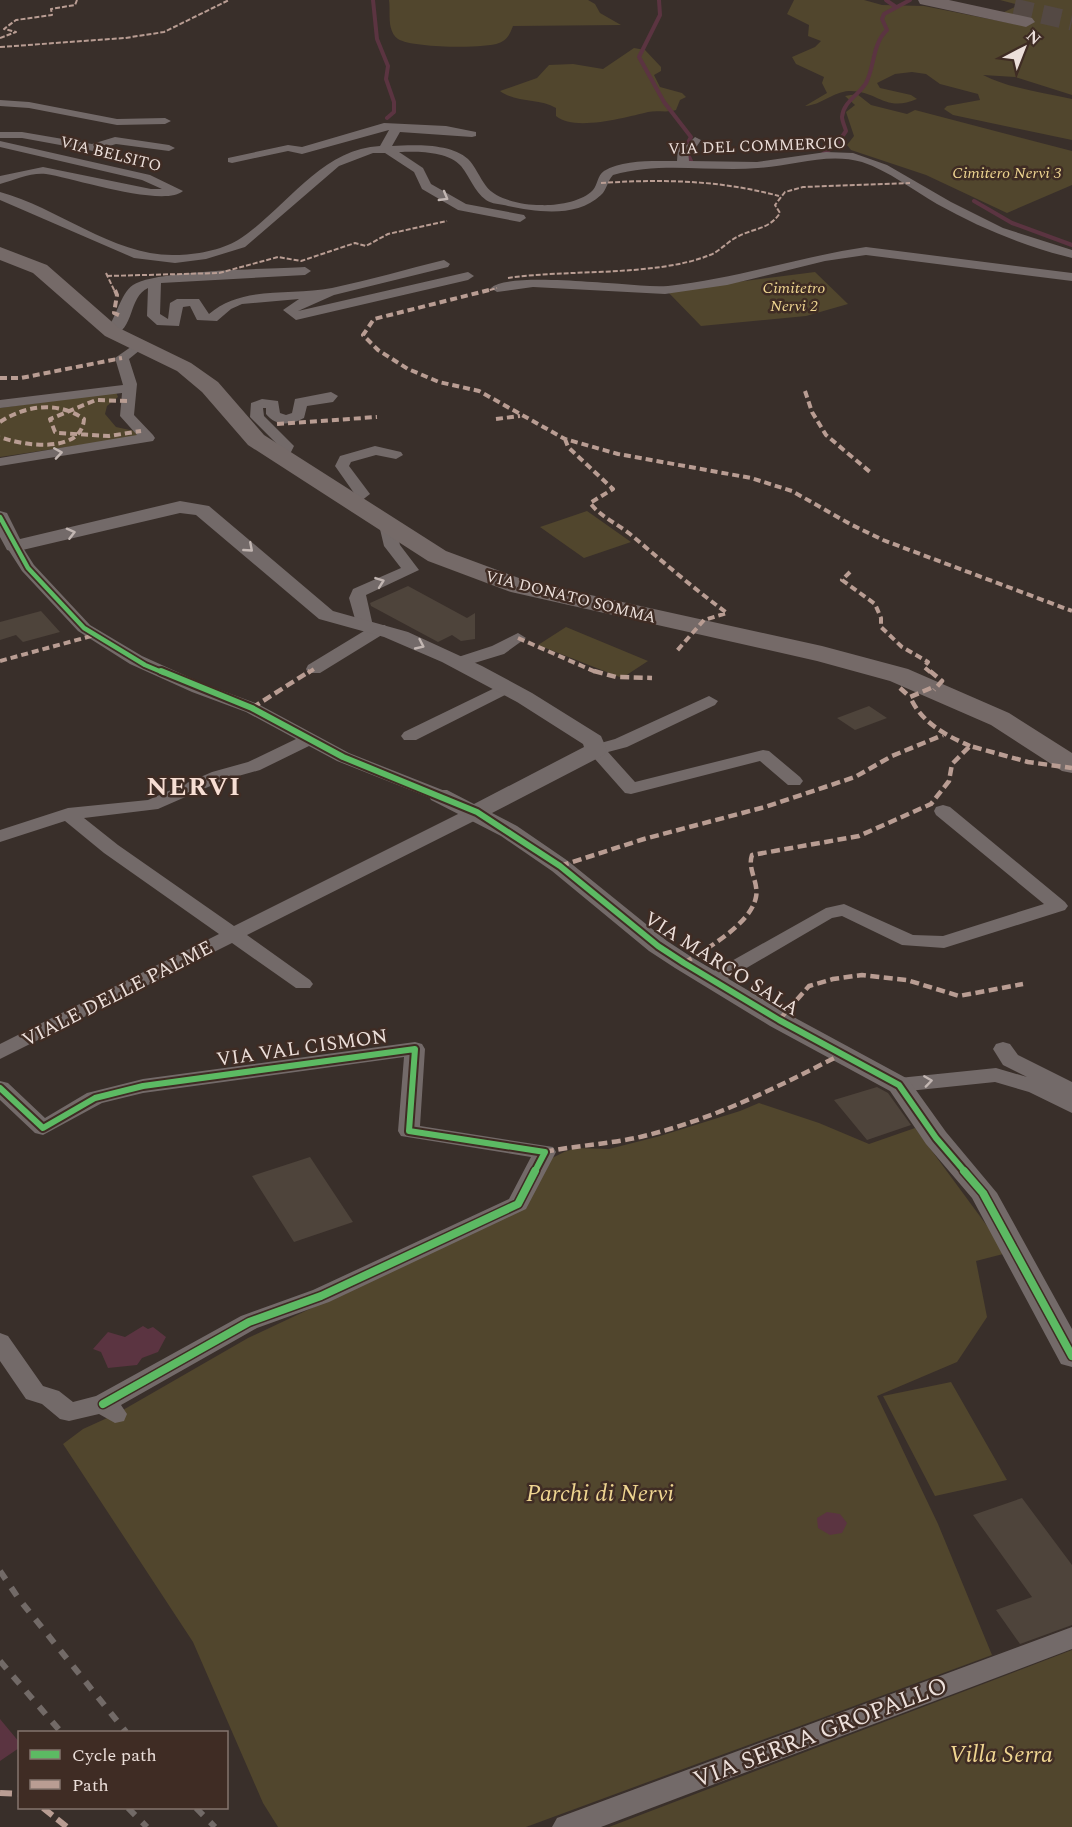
<svg xmlns="http://www.w3.org/2000/svg" width="1072" height="1827" viewBox="0 0 1072 1827" font-family="Spectral,serif">
	<style>
		.green { fill: #51462d }
		.water { fill: #5b3441 }
		.lines { fill: none; stroke-linecap: round; stroke-linejoin: round }
		.stream { stroke: #5b3441; stroke-width: 4 }
		.building { fill: #4e443b }
		.motorway-tunnel { stroke: #544944; stroke-width: 19; stroke-dasharray: 19 10; stroke-linecap: butt }
		.minor { fill: #736a69; fill-rule: evenodd }
		.tertiary { fill: #736a69; fill-rule: evenodd }
		.primary { fill: #756a68; fill-rule: evenodd }
		.motorway { fill: #726665; fill-rule: evenodd }
		.rail { stroke: #726a67; stroke-width: 6; stroke-dasharray: 10 10; stroke-linecap: butt }
		.quiet-far3 { stroke: #b99d93; stroke-width: 2; stroke-dasharray: 5 2; stroke-linecap: butt }
		.quiet-far2 { stroke: #b99d93; stroke-width: 4; stroke-dasharray: 7 4; stroke-linecap: butt }
		.quiet-far1 { stroke: #b99d93; stroke-width: 4.5; stroke-dasharray: 9 4.5; stroke-linecap: butt }
		.quiet { stroke: #b99d93; stroke-width: 6; stroke-dasharray: 12 6; stroke-linecap: butt }
		.cycleway-far2-casing { stroke: #3f2c24; stroke-width: 8 }
		.cycleway-far1-casing { stroke: #3f2c24; stroke-width: 10 }
		.cycleway-casing { stroke: #3f2c24; stroke-width: 11 }
		.cycleway-far2 { stroke: #5cba63; stroke-width: 4.5 }
		.cycleway-far1 { stroke: #5cba63; stroke-width: 6 }
		.cycleway { stroke: #5cba63; stroke-width: 8 }
		.oneway { stroke: #c2b6b2 }
		.labels { text-anchor: middle; stroke-width: 5; stroke-linejoin: round; paint-order: stroke }
		.far-street-label { font-size: 16px; fill: #ecdfda; stroke: #3f2c24 }
		.far-park-label { font-size: 16px; font-style: italic; fill: #efd591; stroke: #3f2c24 }
		.street-label { font-size: 20px; fill: #ecdfda; stroke: #3f2c24 }
		.near-park-label { font-size: 24px; font-style: italic; fill: #efd591; stroke: #3f2c24 }
		.near-street-label { font-size: 24px; fill: #ecdfda; stroke: #3f2c24 }
		.district-label { font-size: 26px; font-weight: bold; letter-spacing: 1.5px; fill: #f7ded3; stroke: #3f2c24 }
	</style>
	<rect width="100%" height="100%" fill="#392f2a"/>
	<path class="green" d="M389,0H588L595,4L600,13L621,25L513,26C510,34 507,40 499,43C484,49 412,48 398,39C386,30 391,12 389,0Z
		M794,0H864L882,5L924,6L1019,25L1030,19L1002,13L1019,5L1000,0H1072V95L1015,77L983,75C1011,89 1041,92 1072,99V140L953,115L944,109L947,106L980,100L978,94L940,84L926,74L912,72L895,74L877,83L880,88L911,95L917,99C885,113 877,90 849,91C832,92 822,105 805,106L827,93L822,83L824,77L796,64L792,57L815,47L821,41L808,36L809,25L787,14Z
		M634,48L645,50L661,67V71L654,75L660,87L682,93L686,97L680,100L676,110C667,113 657,110 648,112C627,117 574,132 556,116V108C539,98 516,103 500,91L537,78L549,65L573,64L603,69Z
		M857,94L871,105L907,114L915,110L1072,151V185L1007,213L926,175L851,150L847,145L854,136L846,112L855,105L845,96Z
		M815,272L848,304L806,316L701,326L667,291Z
		M116,392L118,397L107,406L105,414L116,427L139,432L140,436L0,457V408Z
		M587,511L631,542L584,558L540,527Z
		M566,627L648,661L622,678L538,645Z
		M759,1103L819,1123L869,1144L915,1128L1007,1253L976,1261L987,1317L957,1362L877,1396L938,1524L992,1655L526,1827H278L263,1803L193,1642L63,1444L83,1429L116,1414L248,1338L518,1211L540,1164L564,1152L576,1148L609,1149L660,1136L740,1111Z
		M951,1382L1007,1480L935,1496L883,1396Z
		M1072,1650V1827H609Z"/>
	<path class="water" d="M143,1326L148,1329L153,1327L166,1337L158,1352L142,1358L137,1365L108,1368L101,1352L93,1349L108,1332L125,1337Z
		M827,1512L840,1514L847,1523L842,1533L830,1535L818,1528L817,1518Z
		M0,1719L20,1743L19,1748L0,1761Z"/>
	<g class="lines">
		<path class="stream" d="M373,0L377,39L388,66L386,79L394,102V112L387,118
			M659,0L660,15L639,57L664,102L691,137L685,148L692,163
			M886,0L896,7
			M823,154L837,144L846,131C845,127 842,121 842,117C843,102 859,95 866,83C875,66 872,44 887,30L882,19L884,14L910,0
			M974,201L1012,223L1072,245"/>
	</g>
	<path class="building" d="M408,586L467,618L475,613V639L461,641L452,635L438,642L371,606L370,603Z
		M41,611L60,632L23,642L16,635L0,640V622Z
		M869,706L887,718L855,730L837,718Z
		M877,1087L888,1093L911,1125L867,1140L834,1100Z
		M310,1157L353,1222L294,1242L252,1176Z
		M1022,1498L1072,1565V1625L1020,1644L996,1610L1032,1597L973,1515Z"/>
	<g class="lines">
		<path class="motorway-tunnel" d="M1014,8L1072,21"/>
		<path class="minor" d="M0,100L29,102L117,119L165,118L171,121L165,124L117,125L29,108L0,106Z
			M384,123L446,126L476,132V136L472,137L400,132L392,146C414,145 450,143 468,159C475,166 480,178 486,186C496,200 524,205 540,205C555,206 582,202 593,190C598,184 597,176 604,171C623,159 656,161 677,161L678,147L687,145L695,137L701,140L695,149L688,151L689,161L757,162L826,152L853,153L887,165L951,202L1003,228L1072,250V258C1024,246 980,228 937,204C913,190 889,171 862,162C828,152 792,166 758,168C710,172 660,161 613,175C607,181 607,190 601,195C577,218 537,212 508,206C501,204 491,204 486,200C474,191 470,177 461,166C448,151 417,151 399,152L423,168L431,184L466,204L524,215L526,218L520,222L458,210L422,189L414,172L385,153H373L339,166L245,247L206,259L175,263L134,258L0,200V192C57,207 115,257 176,255C194,255 222,250 238,240C285,210 320,149 380,146L389,130L302,154L288,151L232,163L228,162V158L288,145L302,147Z
			M0,132H22L92,144L115,137L169,145L175,148L169,151L116,144L93,151L22,138H0Z
			M0,141L150,175L183,191C164,208 73,178 46,174C32,172 14,180 0,184V176L43,167L151,189H162L142,180L0,147Z
			M866,247L1072,273V281L866,255L825,261L727,285L665,294L533,287L497,292L491,288C506,273 597,283 622,284C637,285 653,287 668,286C735,279 799,257 866,247Z
			M444,260L450,264L448,267L334,295L298,311L468,272L474,276L468,280L296,320L283,310L299,299L242,304L231,309L217,321L197,320L190,306L183,307L179,326L157,325L147,316L148,288C128,297 135,330 112,336L105,332C116,319 120,294 133,285C154,270 272,269 305,267L311,271L305,275L161,283L160,314L168,319L170,303L177,299H199L209,314C243,285 291,296 332,288C370,280 407,269 444,260Z
			M138,342L145,346L129,359L137,384L134,415L153,435L155,438L153,441L0,466V458L137,435L120,416L122,393L0,408V400L123,385L115,358Z
			M331,392L338,396L333,402L307,406L304,418C291,425 276,427 266,414V408H263L264,416L294,446L291,452L269,455L267,452L269,449L279,446L250,417L251,403L262,399L278,401L280,413L286,415L292,413L295,399Z
			M375,446L401,452L403,455L396,459L376,455L351,462L349,466L370,494L356,505H346L343,502L354,493L335,466L340,456Z
			M387,520L395,525L400,545L419,570L366,595L373,626L385,625L387,629L385,633L320,673H308L306,669L308,665L364,631L357,626L349,598L353,589L401,568L384,546L379,525Z
			M14,541L20,543L34,565L90,625L142,656L204,684L258,704L349,753L445,791L448,795L445,799H433L337,761L309,746L260,770L224,780L158,809L84,818L118,845L234,926L470,808L477,806L486,812L484,816L247,935L310,980L313,984L310,988H296L232,943L0,1059V1044L219,934L104,853L65,821L0,842V830L68,808L148,800L212,772L248,762L296,739L246,712L192,692L130,664L78,631L22,571L6,546Z
			M518,633L526,638L504,654L458,668L450,663L452,659L492,646Z
			M505,683L511,684L514,688L511,692L416,740H404L401,736L404,732Z
			M709,696L718,701L715,705L627,747L608,752L635,782L763,750L769,751L800,777L803,781L800,785H788L760,761L631,794L625,793L587,750L590,746L615,739Z
			M943,805L950,807L1065,902L1068,906L1065,910L944,948L902,945L842,916L832,918L719,984H705L702,980L705,976L826,908L844,904L913,935L943,936L1044,904L936,815L934,811L936,807Z
			M415,1042L422,1044L425,1049L420,1126L553,1147L556,1152L526,1209L329,1302L257,1328L121,1405L127,1414L124,1421L115,1423L99,1414L69,1421L60,1419L42,1404L26,1399L0,1361V1333L8,1336L43,1386L59,1391L73,1402L96,1396L241,1316L313,1290L509,1199L531,1157L401,1136L398,1131L404,1057L143,1093L102,1103L43,1135L35,1133L0,1100V1081L8,1083L45,1118L87,1093L143,1079Z
			M1003,1042L1010,1044L1018,1055L1072,1082V1113L1029,1092L995,1082L899,1092L891,1090L888,1085L891,1080L899,1078L996,1068L1027,1077L1003,1065L993,1049L996,1044Z
			M1072,1627V1649L601,1827H552L557,1818Z"/>
		<path class="tertiary" d="M180,501L209,506L333,611L408,632L482,666L532,693L601,736L607,750L604,755L492,813L517,826L568,861L667,941L693,958L788,1014L908,1079L946,1132L997,1193L1072,1329V1367L1061,1364L972,1198L926,1144L890,1091L770,1026L675,968L649,951L552,871L501,836L431,800L428,795L431,790H447L474,804L584,747L583,744L517,702L442,662L384,637L319,619L196,515L180,513L14,552L7,550L0,537V511L7,513L20,539Z"/>
		<path class="primary" d="M0,247L47,265L119,328L191,363L218,382L264,435L446,551L527,581L822,646L908,669L1009,713L1072,753V773L1062,771L991,725L890,681L817,661L511,592L428,561L248,445L202,392L177,371L105,336L33,273L0,260Z"/>
		<path class="motorway" d="M918,0H949L1032,18L1035,22L1026,27L920,4Z"/>
		<path class="rail" d="M0,1571L19,1599L126,1732
			M0,1661L61,1732
			M128,1808L147,1827
			M196,1808L215,1827"/>
		<path class="quiet-far3" d="M0,38L16,32L4,29L16,20L52,15L51,9L75,5L77,0
			M0,47L125,38L164,32L229,0
			M601,183C662,179 720,180 779,196
			M106,273L115,292
			M107,276L219,273L278,257L301,261L355,243L366,246L388,234L447,221
			M508,278C568,269 655,277 710,255C720,251 727,242 737,237C753,228 769,230 780,213L775,205L785,192L803,187L910,183
			M483,292L497,288"/>
		<path class="quiet-far2" d="M115,290L117,295L114,313L121,316
			M489,290L374,319L363,335L378,350L408,369L439,382L479,391L565,439L618,454L751,478L792,491L850,524L883,540L1072,611
			M0,378H21L122,358
			M805,391L812,412L826,435L870,472
			M127,401L96,400L50,419L55,432L58,433L109,436L141,431
			M496,419L520,416
			M0,422C26,405 58,401 84,419C82,454 23,446 0,437
			M277,424L377,417
			M565,439L568,447L613,489L590,503C601,517 616,523 630,534C662,561 693,588 727,613L704,620L675,653
			M850,572L842,580L875,604L881,618V627L902,647L928,662L924,667L931,673
			M518,638L598,673
			M0,661L95,635
			M308,673L314,669"/>
		<path class="quiet-far1" d="M594,671L616,677L652,678
			M930,671L942,681L934,690
			M900,688L910,697
			M931,688L910,697C922,723 945,735 970,746
			M252,708L310,671
			M560,866L644,839L765,807L855,777L892,756L943,735
			M684,963C706,949 751,924 756,897C759,882 747,869 752,855L859,836L931,804L949,781L952,764L970,746L1028,762L1072,768
			M779,1020L809,986L833,979L862,975L907,980L959,996L1023,984
			M545,1152C578,1145 612,1144 644,1136C714,1119 778,1087 842,1054"/>
		<path class="quiet" d="M0,1793L20,1794
			M43,1808L67,1827"/>
		<g class="cycleway-far2-casing">
			<path id="cycleway-far2" d="M0,517L28,568L84,628L145,665L164,673"/>
		</g>
		<g class="cycleway-far1-casing">
			<path id="cycleway-far1" d="M161,671L252,708L343,757L477,812L560,866L658,946L684,963L779,1020L899,1085L936,1138L966,1173
				M0,1088L43,1128L95,1098L143,1086L415,1049L409,1131L545,1152L534,1173"/>
		</g>
		<g class="cycleway-casing">
			<path id="cycleway" d="M964,1171L983,1193L1072,1356
				M103,1404L249,1322L321,1296L518,1204L535,1171"/>
		</g>
		<use href="#cycleway-far2" class="cycleway-far2"/>
		<use href="#cycleway-far1" class="cycleway-far1"/>
		<use href="#cycleway" class="cycleway"/>
	</g>
	<defs><path id="oneway-chevron" d="M-2-3.5L2.5 0L-2 3.5" fill="none" stroke-width="1.6" stroke-linecap="round" stroke-linejoin="round" transform="scale(1.5)"/></defs>
	<g class="oneway">
		<use href="#oneway-chevron" transform="translate(444 197) rotate(30)"/>
		<use href="#oneway-chevron" transform="translate(58 453) rotate(-9)"/>
		<use href="#oneway-chevron" transform="translate(71 533) rotate(-14)"/>
		<use href="#oneway-chevron" transform="translate(249 548) rotate(41)"/>
		<use href="#oneway-chevron" transform="translate(380 582) rotate(-20)"/>
		<use href="#oneway-chevron" transform="translate(420 645) rotate(25)"/>
		<use href="#oneway-chevron" transform="translate(928 1081) rotate(-8)"/>
	</g>
	<g class="labels">
		<g class="far-street-label">
			<text transform="translate(757 145) rotate(-2)" y="6">VIA DEL COMMERCIO</text>
			<text transform="translate(111 153) rotate(14)" y="6">VIA BELSITO</text>
			<text transform="translate(571 596) rotate(14)" y="6">VIA DONATO SOMMA</text>
		</g>
		<g class="far-park-label">
			<text x="1007" y="178">Cimitero Nervi 3</text>
			<text x="794" y="293">Cimitetro<tspan x="794" dy="18">Nervi 2</tspan></text>
		</g>
		<g class="street-label">
			<text transform="translate(722 963) rotate(32)" y="7">VIA MARCO SALA</text>
			<text transform="translate(117 993) rotate(-27)" y="7">VIALE DELLE PALME</text>
			<text transform="translate(302 1047) rotate(-8)" y="7">VIA VAL CISMON</text>
		</g>
		<g class="near-park-label">
			<text x="600" y="1501">Parchi di Nervi</text>
			<text x="1001" y="1762">Villa Serra</text>
		</g>
		<g class="near-street-label">
			<text transform="translate(820 1732) rotate(-21)" y="8">VIA SERRA GROPALLO</text>
		</g>
		<g class="district-label">
			<text x="194" y="795">NERVI</text>
		</g>
	</g>
	<rect x="18" y="1731" width="210" height="78" fill="#3f2c24" stroke="#84746d" stroke-width="1.5"/>
	<rect x="30" y="1750" width="30" height="9" fill="#5cba63" stroke="#84746d" stroke-width="1.5"/>
	<text x="72" y="1761" font-size="18" fill="#ecdfda">Cycle path</text>
	<rect x="30" y="1780" width="30" height="9" fill="#b99d93" stroke="#84746d" stroke-width="1.5"/>
	<text x="72" y="1791" font-size="18" fill="#ecdfda">Path</text>
	<g transform="translate(1024 48) rotate(42)" stroke="#3f2c24" stroke-width="4.5" paint-order="stroke">
	<path d="M0-4.5L10 22L0 15L-10 22Z" fill="#ecdfda"/>
	<text y="-9" font-size="16" font-weight="bold" text-anchor="middle" fill="#ecdfda">N</text>
	</g>
</svg>
